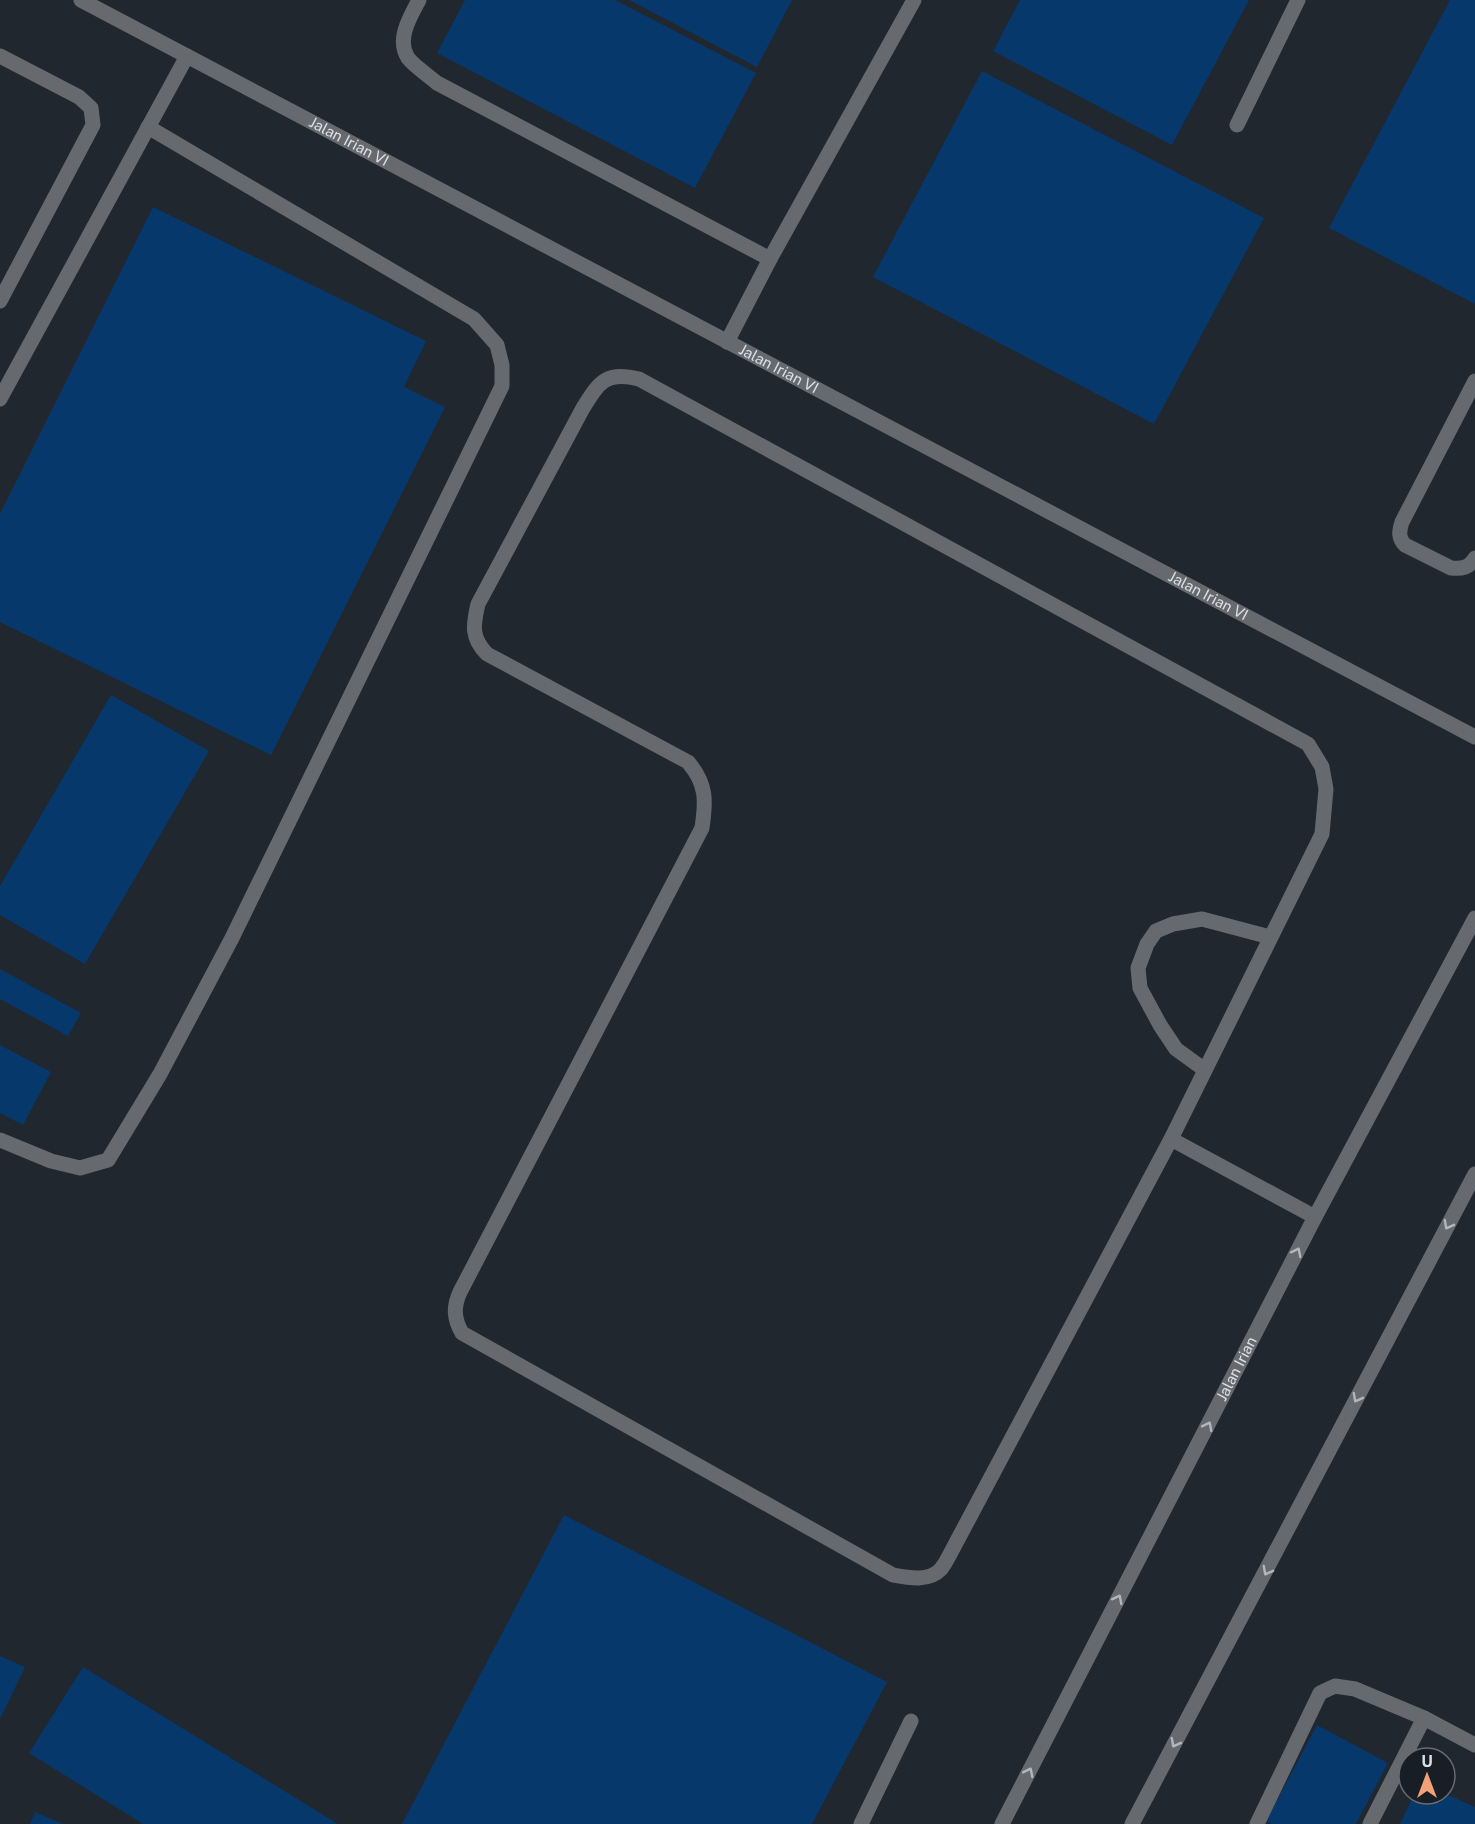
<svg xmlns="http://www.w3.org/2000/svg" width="1475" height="1824" viewBox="0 0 1475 1824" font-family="'Public Sans',sans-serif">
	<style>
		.building { fill: #06386b }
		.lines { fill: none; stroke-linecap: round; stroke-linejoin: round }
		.minor { stroke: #666a6e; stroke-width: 15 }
		.oneway { stroke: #b3b7bb }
		.labels { text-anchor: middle; stroke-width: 6; stroke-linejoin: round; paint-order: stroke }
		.street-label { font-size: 15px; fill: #dce0e5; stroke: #181e25 }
	</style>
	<rect width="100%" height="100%" fill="#21272f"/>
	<path class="building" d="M465,0H615L756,73L695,188L437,53Z
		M629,0H792L757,67Z
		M1020,0H1249L1172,145L993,51Z
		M1450,0H1475V304L1329,228Z
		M982,71L1264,218L1154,424L873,277Z
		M153,207L426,341L404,387L445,407L271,755L0,622V514Z
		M111,695L209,751L85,964L0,915V886Z
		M0,969L81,1013L68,1036L0,999Z
		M0,1045L51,1072L23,1125L0,1113Z
		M564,1515L887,1682L812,1824H402Z
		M0,1656L25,1667L0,1719Z
		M83,1667L338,1824H143L29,1753Z
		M1317,1725L1388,1763L1356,1824H1272L1266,1821Z
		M1414,1794H1446L1475,1807V1824H1400Z
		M35,1812L63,1824H30Z"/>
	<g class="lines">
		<g class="minor">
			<path id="s1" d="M81,0L1475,737"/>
			<path d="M419,0C410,17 396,39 408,58C414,66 429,76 437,83L770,259"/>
			<path d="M0,56L79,97L91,108L93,125L0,301"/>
			<path d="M1237,125L1298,0"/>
			<path d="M727,342L770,259L914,0"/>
			<path d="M1475,381L1402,522C1399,531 1398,538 1405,545L1451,568C1462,569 1469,568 1475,558"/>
			<path d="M0,399L187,56"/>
			<path d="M1205,1070L1176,1049L1160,1025L1140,988L1138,968L1147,944L1156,931L1173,924L1202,919L1270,937"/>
			<path d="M1171,1139L949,1556C947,1560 944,1565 941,1569C929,1582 909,1578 893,1575L462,1333C454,1319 453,1307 460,1292L702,828C706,801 707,784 688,762L487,654C471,638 473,625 478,604L583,408C599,382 606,371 639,379L1308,744L1322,767L1326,789L1322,834L1171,1139L1315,1217"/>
			<path d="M0,1140L51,1161L80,1168L108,1160L160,1074L232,938L502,386V365L497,345L474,319L148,127"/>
			<path d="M861,1824L911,1721"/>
			<path id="s2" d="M1002,1824L1315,1217L1475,918"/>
			<path d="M1132,1824L1475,1174"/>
			<path d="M1257,1824L1320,1693L1335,1686L1355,1689L1424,1718L1475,1745"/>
			<path d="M1370,1824L1424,1718"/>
		</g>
	</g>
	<defs><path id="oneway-chevron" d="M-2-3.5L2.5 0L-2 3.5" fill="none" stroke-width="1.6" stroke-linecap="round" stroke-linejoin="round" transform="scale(1.5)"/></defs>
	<g class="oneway">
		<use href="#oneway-chevron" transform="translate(1448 1225) rotate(118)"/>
		<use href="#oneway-chevron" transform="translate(1297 1252) rotate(-63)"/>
		<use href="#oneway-chevron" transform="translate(1357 1398) rotate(118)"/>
		<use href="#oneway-chevron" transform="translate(1208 1426) rotate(-63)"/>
		<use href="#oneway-chevron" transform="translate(1267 1571) rotate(118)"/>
		<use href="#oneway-chevron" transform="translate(1118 1599) rotate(-63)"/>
		<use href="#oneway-chevron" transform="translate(1175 1743) rotate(118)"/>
		<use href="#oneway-chevron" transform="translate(1029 1772) rotate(-63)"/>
	</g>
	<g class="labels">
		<g class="street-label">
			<text dy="5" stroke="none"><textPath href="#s1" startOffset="303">Jalan Irian VI</textPath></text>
			<text dy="5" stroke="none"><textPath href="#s1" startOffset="789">Jalan Irian VI</textPath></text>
			<text dy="5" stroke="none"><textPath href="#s1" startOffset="1275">Jalan Irian VI</textPath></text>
			<text dy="5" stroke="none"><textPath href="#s2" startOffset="512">Jalan Irian</textPath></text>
		</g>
	</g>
	<g transform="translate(1427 1776)"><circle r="28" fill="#181e25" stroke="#666c72" stroke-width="1.5"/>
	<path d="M0-4.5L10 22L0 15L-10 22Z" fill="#efa376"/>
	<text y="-9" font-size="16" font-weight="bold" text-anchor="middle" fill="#dce0e5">U</text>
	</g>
</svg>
